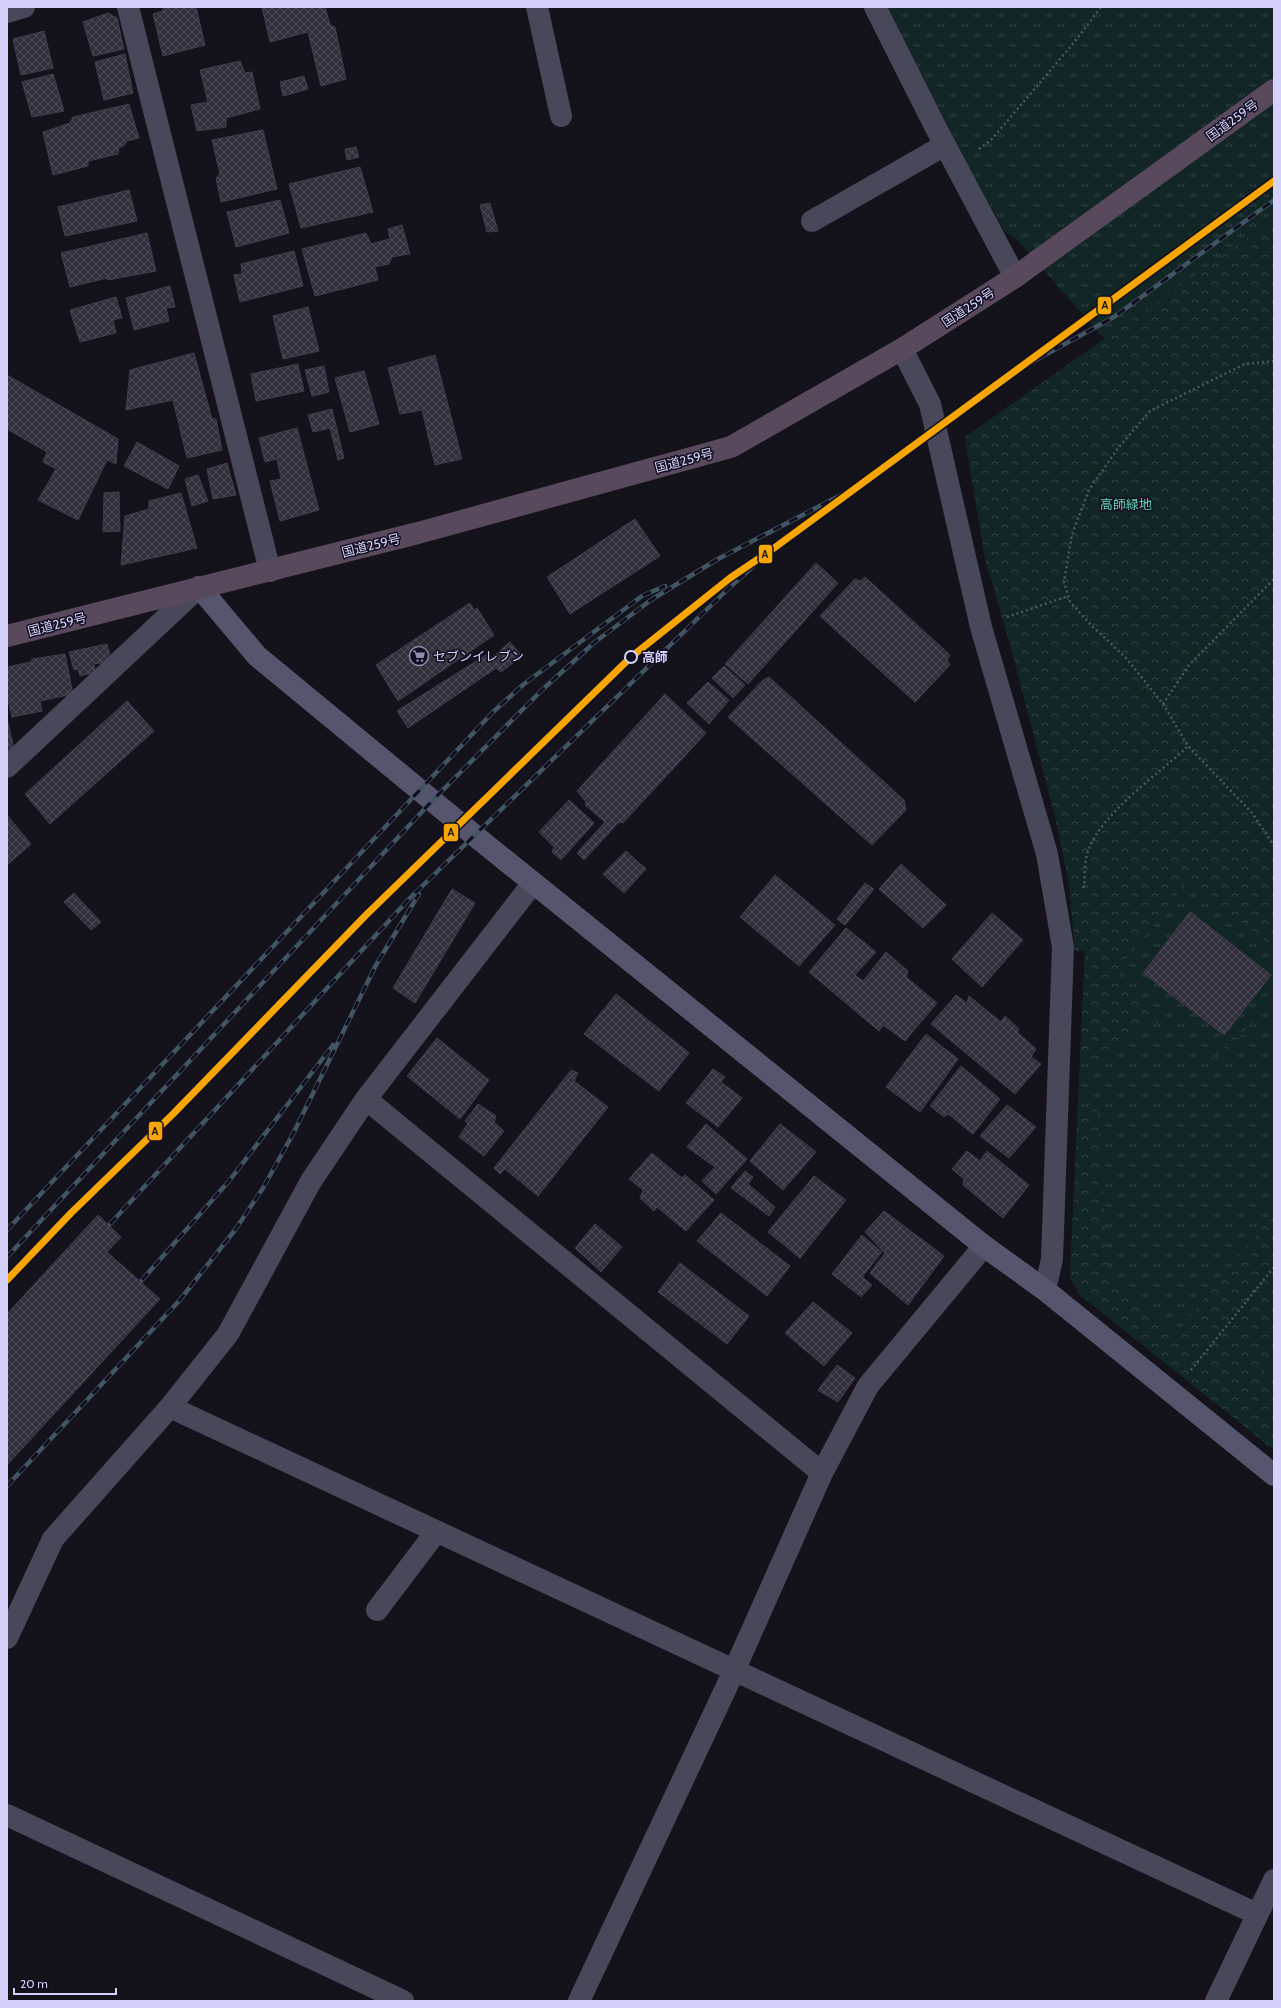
<svg xmlns="http://www.w3.org/2000/svg" width="1281" height="2008" viewBox="0 0 1281 2008" font-family="Cabin,'Noto Sans JP',sans-serif">
	<style>
		.grass { fill: url(#grass-tufts) }
		.forest { fill: url(#forest-crowns) }
		.building { fill: url(#building-cross-hatch); stroke: #403d4e }
		.lines { fill: none; stroke-linecap: round; stroke-linejoin: round }
		.path { stroke: #4a5862; stroke-width: 2.5; stroke-dasharray: 2 3; stroke-linecap: butt }
		.street { stroke: #48485b; stroke-width: 22 }
		.secondary { stroke: #55556d; stroke-width: 22 }
		.highway { stroke: #59495c; stroke-width: 22 }
		.rail-casing { stroke: #425562; stroke-width: 4.5 }
		.rail { stroke: #110e1f; stroke-width: 3; stroke-dasharray: 9; stroke-linecap: butt }
		.rail-1-casing { stroke: #110e1f; stroke-width: 10 }
		.rail-1 { stroke: #f7a600; stroke-width: 7 }
		.stop-dot { fill: #110e1f; stroke: #d4d1fb; stroke-width: 2 }
		.labels { text-anchor: middle; stroke-width: 3; stroke-linejoin: round; paint-order: stroke }
		.street-label { font-size: 13px; fill: #d4d1fb; stroke: #110e1f }
		.park-label { font-size: 13px; fill: #63d4b3; stroke: #110e1f }
		.poi-label { font-size: 13px; fill: #d4d1fb; stroke: #110e1f; text-anchor: start }
		.stop-label { font-size: 13px; font-weight: bold; fill: #d4d1fb; stroke: #110e1f; text-anchor: start }
		.line-badge { stroke: #110e1f; stroke-width: 1.5 }
		.pale-badge-label { font-size: 11px; text-anchor: middle; font-weight: bold; fill: #111 }
	</style>
	<defs>
		<pattern id="grass-tufts" width="24" height="20" patternUnits="userSpaceOnUse"><rect width="24" height="20" fill="#122625"/><path d="M3 7l-1-3M5 7V3M7 7l1-3M15 17l-1-3M17 17v-4M19 17l1-3" fill="none" stroke="#344446"/></pattern>
		<pattern id="forest-crowns" width="20" height="18" patternUnits="userSpaceOnUse"><rect width="20" height="18" fill="#122625"/><path d="M2 6a3 3 0 1 1 6 0M12 15a3 3 0 1 1 6 0" fill="none" stroke="#344446"/></pattern>
		<pattern id="building-cross-hatch" width="8" height="8" patternUnits="userSpaceOnUse"><rect width="8" height="8" fill="#32303d"/><path d="M0 0l8 8M0 8l8-8" fill="none" stroke="#4f4d5a"/></pattern>
	</defs>
	<rect width="100%" height="100%" fill="#14121b"/>
	<path class="grass" d="M885,7H1274V1450L1079,1294L1070,1277L1085,951H1075L1069,883L1054,812L1010,644L985,558L965,437L1105,340L1018,241L1003,230Z"/>
	<path class="forest" d="M1274,219V947L1188,881L1117,971L1144,1007L1215,1059L1274,986V995L1216,1066L1154,1019L1097,1060L1081,1062L1079,1108L1097,1109L1109,1275L1177,1333L1274,1213V1345L1257,1366L1274,1379V1450L1079,1294L1070,1277L1085,951H1075L1069,883L1054,812L1010,644L985,558L965,437Z"/>
	<path class="building" d="M163,7H196L205,45L163,56L153,14L163,11Z
		M262,7H325L330,25L335,27L346,79L321,86L308,32L270,42Z
		M108,13L117,18L124,49L93,56L83,22Z
		M44,31L53,68L21,75L13,39Z
		M125,54L133,93L104,100L95,62Z
		M240,61L245,73L252,72L260,109L226,118V127L197,131L191,105L208,102L200,70Z
		M53,74L64,111L32,117L22,82Z
		M304,76L308,89L283,96L280,82Z
		M129,104L139,138L127,141L125,145L119,148L118,154L88,161V166L53,175L43,132L70,123L73,117Z
		M263,130L277,189L221,202L216,178L220,174L212,140Z
		M356,147L359,157L347,160L345,149Z
		M360,167L373,212L301,228L289,184Z
		M129,190L137,221L65,236L58,207Z
		M280,200L289,233L236,247L227,212Z
		M490,203L498,231L487,232L480,205Z
		M402,225L410,254L392,257L389,264L375,267L378,280L315,296L302,249L366,233L371,244L390,239L388,229Z
		M147,233L156,271L108,280L107,278L70,287L61,253Z
		M294,251L303,286L240,302L234,275L242,274L241,264Z
		M170,286L175,307L166,308L169,321L134,330L126,298Z
		M116,297L122,318L113,320L116,333L80,342L70,310Z
		M308,307L319,351L283,359L273,316Z
		M194,353L212,419H216L222,450L187,458L173,400L126,410L130,370Z
		M435,355L462,459L435,465L422,410L400,414L388,368Z
		M298,364L304,391L256,401L251,374Z
		M324,366L329,392L312,396L305,370Z
		M364,371L379,424L350,432L335,378Z
		M7,375L118,439L116,464L107,460L78,520L38,500L56,469L43,462L47,452L7,429Z
		M332,409L344,458L338,460L330,428L313,432L308,415Z
		M297,428L319,510L280,521L270,481L281,479L277,459L265,462L259,438Z
		M137,442L179,466L168,489L124,466Z
		M227,463L236,495L213,499L207,469Z
		M198,475L208,501L192,506L185,479Z
		M119,492L120,531L103,532L104,493Z
		M181,493L197,548L121,565L125,516L149,509V501Z
		M635,519L660,556L570,614L547,577Z
		M816,563L838,583L748,684L725,664Z
		M865,577L950,655L947,660L950,665L915,702L820,616L855,579L860,581Z
		M470,603L474,610L477,608L494,635L398,701L376,665Z
		M510,642L522,656L501,672L496,668L408,728L397,711L486,655L490,659Z
		M107,644L111,661L94,664L95,672L80,676L78,669L74,670L69,652Z
		M65,654L73,694L40,701L42,711L12,717L7,695V667L31,662L32,659Z
		M724,666L745,685L733,698L712,678Z
		M769,677L904,800L906,810L872,845L728,717L763,680Z
		M708,682L729,700L709,724L687,703Z
		M665,694L706,733L623,823L619,822L584,860L577,853L605,822L585,805L586,802L577,791Z
		M127,701L154,731L50,824L25,794Z
		M7,718L14,749L7,750Z
		M569,800L594,823L561,860L552,852L554,847L539,832Z
		M7,815L31,844L7,865Z
		M626,851L646,869L624,893L603,874Z
		M901,864L946,905L923,928L879,889Z
		M775,875L835,925L799,966L740,917Z
		M865,883L874,889L845,925L837,919Z
		M452,889L475,903L415,1003L393,988Z
		M74,893L101,922L91,930L64,902Z
		M1190,912L1271,975L1224,1035L1143,973Z
		M992,913L1023,940L982,987L952,959Z
		M846,928L876,952L855,975L863,981L886,952L908,971L906,977L937,1003L905,1041L883,1025L879,1031L809,972Z
		M616,994L689,1053L659,1091L584,1034Z
		M956,995L967,1003L969,996L1001,1022L1005,1016L1019,1029L1017,1032L1036,1049L1031,1057L1041,1064L1015,1094L931,1024Z
		M926,1034L958,1059L920,1112L886,1087Z
		M437,1038L489,1080L460,1119L407,1076Z
		M961,1066L1000,1099L973,1134L948,1114L944,1117L930,1106Z
		M713,1069L725,1077L721,1082L742,1098L718,1127L686,1103Z
		M571,1070L578,1073L574,1081L608,1107L538,1196L505,1169L500,1174L494,1168Z
		M478,1104L496,1116L494,1122L504,1131L484,1156L459,1137L468,1123L465,1121Z
		M1007,1105L1036,1127L1009,1158L980,1136Z
		M706,1124L747,1159L716,1194L702,1181L715,1167L687,1147Z
		M780,1124L816,1152L783,1190L750,1161Z
		M967,1151L980,1161L987,1151L1029,1185L1003,1218L963,1185L964,1179L952,1169Z
		M652,1153L682,1178L685,1175L714,1200L686,1231L657,1207L654,1211L640,1198L643,1190L629,1179Z
		M745,1171L753,1177L748,1184L775,1207L769,1216L731,1188Z
		M814,1176L846,1200L800,1258L768,1232Z
		M884,1211L944,1256L908,1305L870,1273L885,1253L865,1232Z
		M721,1213L790,1266L767,1296L697,1241Z
		M98,1215L121,1237L107,1252L160,1299L7,1465V1314Z
		M595,1224L622,1247L601,1272L575,1248Z
		M862,1235L882,1252L862,1277L872,1285L861,1297L832,1274Z
		M680,1263L749,1316L727,1344L658,1292Z
		M813,1302L852,1333L824,1366L785,1333Z
		M837,1365L855,1378L838,1402L818,1390Z"/>
	<g class="lines">
		<path class="path" d="M979,149L991,140L1072,45L1101,7
			M1274,361L1245,364L1150,411L1118,448L1089,490L1072,534L1064,582L1070,602L1089,623L1126,658L1163,704L1188,746L1253,814L1274,846
			M1007,617L1068,596
			M1163,704L1189,665L1274,579
			M1084,888C1085,876 1084,862 1088,851C1102,812 1158,775 1188,746
			M1191,1370L1274,1267"/>
		<path class="street" d="M128,7L270,571
			M537,7L561,116
			M875,7L936,128L1015,277
			M7,12L24,7
			M812,221L945,145
			M902,349L930,404L981,627L1047,854L1063,947L1052,1259L1045,1290
			M7,767L199,587
			M366,1099L822,1473
			M170,1407L1257,1914
			M377,1610L436,1532
			M7,1638L53,1539L170,1407L228,1334L311,1181L366,1099L533,883
			M7,1815L403,2001
			M579,2001L734,1671L822,1473L868,1386L984,1246
			M1216,2001L1274,1880"/>
		<path class="secondary" d="M199,587L257,656L474,835L984,1246L1045,1290L1274,1475"/>
		<path class="highway" d="M7,636L418,533L731,447L902,349L1015,277L1274,90"/>
		<g class="rail-casing">
			<path id="rail" d="M1023,367L1114,317L1274,200
				M110,1224L410,898L729,588L770,551
				M7,1230L493,712L524,684L642,596L665,586
				M7,1257L432,801L542,690L595,642L651,600L718,559L864,483
				M142,1280L229,1181L333,1045
				M7,1486L179,1301L235,1230L263,1188L294,1132L376,965L419,894"/>
		</g>
		<use href="#rail" class="rail"/>
		<g class="rail-1-casing">
			<path id="rail-1" d="M7,1280L71,1213L173,1114L366,915L631,657L730,578L770,551L1274,181"/>
		</g>
		<use href="#rail-1" class="rail-1"/>
	</g>
	<defs>
		<g id="supermarket-ring" transform="scale(1)"><circle r="9.5" fill="#110e1f" stroke="#918ead" stroke-width="1.5"/><path d="M-6-5.5h2.5l.6 2H6L4.5 2H-2.5L-4.4-4H-6ZM-1.5 3.2a1.3 1.3 0 1 0 .1 0ZM3 3.2a1.3 1.3 0 1 0 .1 0Z" fill="#918ead"/></g>
	</defs>
	<g fill-rule="evenodd">
		<use href="#supermarket-ring" x="419" y="656"/>
	</g>
	<circle class="stop-dot" cx="631" cy="657" r="6"/>
	<g class="labels">
		<g class="street-label">
			<text transform="translate(1232 120) rotate(-36)" y="5">国道259号</text>
			<text transform="translate(968 307) rotate(-33)" y="5">国道259号</text>
			<text transform="translate(684 460) rotate(-15)" y="5">国道259号</text>
			<text transform="translate(371 545) rotate(-14)" y="5">国道259号</text>
			<text transform="translate(57 624) rotate(-14)" y="5">国道259号</text>
		</g>
		<g class="park-label">
			<text x="1126" y="509">高師緑地</text>
		</g>
		<g class="poi-label">
			<text x="433" y="661">セブンイレブン</text>
		</g>
		<g class="stop-label">
			<text x="642" y="662">高師</text>
		</g>
	</g>
	<g class="line-badge">
		<rect x="1097" y="296" width="15" height="19" rx="4" fill="#f7a600"/>
		<rect x="758" y="544" width="15" height="20" rx="4" fill="#f7a600"/>
		<rect x="443" y="823" width="16" height="19" rx="4" fill="#f7a600"/>
		<rect x="148" y="1121" width="15" height="20" rx="4" fill="#f7a600"/>
	</g>
	<g class="pale-badge-label">
		<text x="1105" y="309">A</text>
		<text x="765" y="558">A</text>
		<text x="451" y="836">A</text>
		<text x="155" y="1135">A</text>
	</g>
	<rect width="1281" height="2008" fill="none" stroke="#d4d1fb" stroke-width="16"/>
	<path d="M14 1988v6h102v-6" fill="none" stroke="#d4d1fb" stroke-width="2"/>
	<text x="20" y="1988" font-size="12" fill="#d4d1fb" stroke="#110e1f" stroke-width="3" paint-order="stroke">20 m</text>
</svg>
